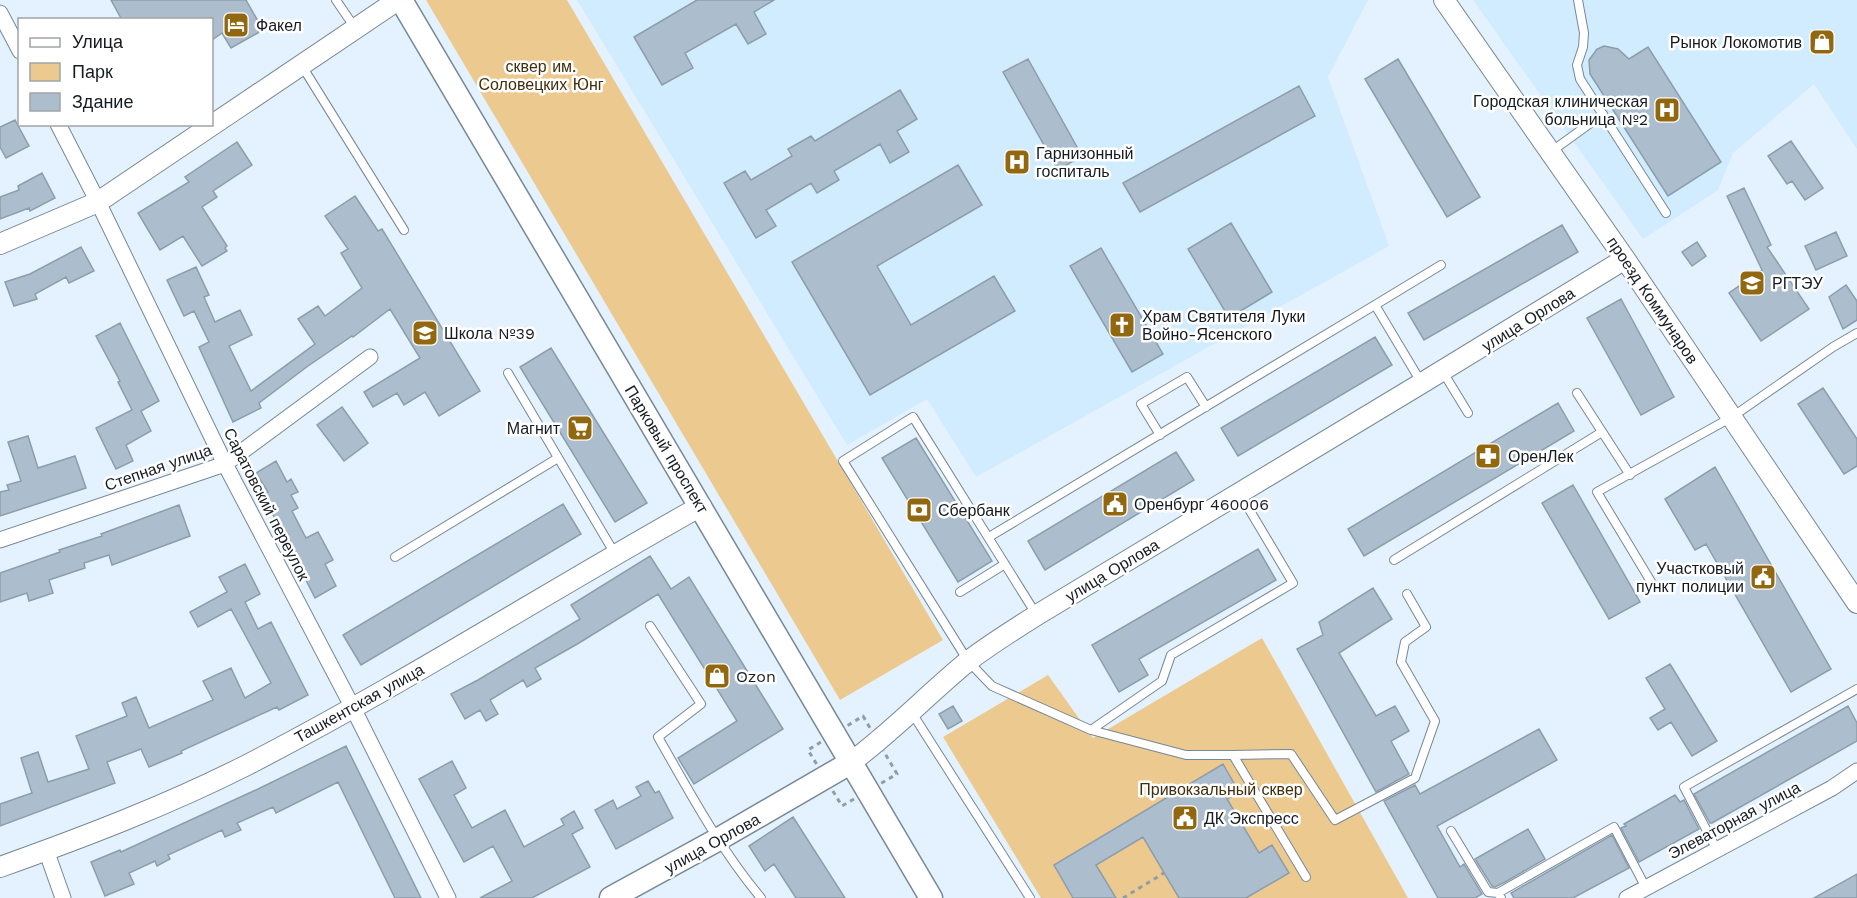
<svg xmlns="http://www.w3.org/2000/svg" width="1857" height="898" viewBox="0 0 1857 898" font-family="'Work Sans',sans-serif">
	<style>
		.built { fill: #d1ebff }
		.green { fill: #ecc98f }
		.building { fill: #acbecd; stroke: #8c9dab; stroke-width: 1.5 }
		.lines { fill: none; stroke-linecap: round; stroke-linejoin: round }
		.service-casing { stroke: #778896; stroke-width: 10 }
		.minor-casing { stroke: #778896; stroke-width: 17 }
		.tertiary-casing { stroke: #778896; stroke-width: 22 }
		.secondary-casing { stroke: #778896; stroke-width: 25 }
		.path { stroke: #919da6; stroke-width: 3; stroke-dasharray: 4.5 4.5; stroke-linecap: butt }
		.service { stroke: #fff; stroke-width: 8 }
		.minor { stroke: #fff; stroke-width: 15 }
		.tertiary { stroke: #fff; stroke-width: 20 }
		.secondary { stroke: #fff; stroke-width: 22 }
		.labels { text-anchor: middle; stroke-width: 5; stroke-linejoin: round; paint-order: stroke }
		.poi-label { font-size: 16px; fill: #151c21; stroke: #fff; text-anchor: start }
		.park-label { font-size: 16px; fill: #412e0b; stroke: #fff }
		.street-label { font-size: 16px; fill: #151c21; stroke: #fff }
	</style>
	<rect width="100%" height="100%" fill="#e3f2fe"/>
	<path class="built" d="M577,0H1368L1328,77L1389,246L976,477L927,399L847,445Z
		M1473,0H1857V149L1814,84L1733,153L1718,190L1643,239Z"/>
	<path class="green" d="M426,0H567L943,640L840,700Z
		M1262,638L1408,898H1041L943,737L1048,675L1093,738Z"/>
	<path class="building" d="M111,0H246L263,30L231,48L222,33L212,40V20H122Z
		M697,0H774L754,12L766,34L748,44L736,24L685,53L693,68L662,85L634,37Z
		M1604,46L1618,49L1629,59L1648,47L1721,162L1668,196L1590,74L1589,60L1597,49Z
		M1028,59L1082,156L1058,170L1003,72Z
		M1398,59L1480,197L1447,217L1365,79Z
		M1299,86L1315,116L1140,212L1123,183Z
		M900,90L917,119L897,131L909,152L890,163L880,144L834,171L839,180L817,193L811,183L766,210L776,226L756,238L724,183L745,171L751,180L792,156L788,149L811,136L815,141Z
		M15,120L29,146L6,158L0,147V127Z
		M1791,141L1823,188L1805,200L1792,181L1787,184L1768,156Z
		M237,142L252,165L213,191L217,197L202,207L227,246L225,248L227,251L202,266L183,236L160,250L138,213L189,182L185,177Z
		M958,165L982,205L877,266L911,325L994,276L1015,311L870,395L792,262Z
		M42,173L55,198L30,211L29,208L0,219V197L19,190L18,186Z
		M1744,188L1771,245L1767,247L1809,309L1761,341L1729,293L1762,270L1727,196Z
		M355,196L378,231L382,229L480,391L439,416L425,392L404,405L397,393L373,407L364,392L420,358L390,309L353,337L352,336L308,366L259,403L261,408L233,422L199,347L209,342L194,311L184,316L167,280L196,267L209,295L204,297L215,322L240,310L252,335L229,346L251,391L315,344L298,319L318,306L325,316L362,288L341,253L348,249L325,216Z
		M1231,223L1272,292L1229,318L1188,249Z
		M1562,225L1578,252L1424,340L1408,313Z
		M1836,232L1847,256L1816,270L1805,246Z
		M1697,242L1706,256L1692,266L1682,252Z
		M81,247L94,271L69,283L66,277L35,294L37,299L14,306L5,282L30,274Z
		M1101,248L1163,354L1132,372L1070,266Z
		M1846,285L1857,301V320L1843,329L1829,297Z
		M1621,299L1674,397L1641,415L1587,318Z
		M120,323L159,401L141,411L151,431L126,445L133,461L116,469L96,428L132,410L118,382L120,381L96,336Z
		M1375,337L1392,365L1238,456L1221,428Z
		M551,348L647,503L615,522L520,367Z
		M1823,388L1857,439V466L1844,474L1798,404Z
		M1558,403L1574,431L1364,556L1348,529Z
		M342,407L368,443L344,461L317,425Z
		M28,436L38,468L75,456L86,488L0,516V492L9,490L7,485L21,481L8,442Z
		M916,438L992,561L958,582L882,458Z
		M1176,452L1194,480L1045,570L1028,541Z
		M276,461L287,482L291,479L298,492L291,495L298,508L292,511L306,538L318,532L333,560L325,564L336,586L315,598L263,495L268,492L256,473Z
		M1715,467L1831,669L1791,692L1706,544L1695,550L1665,499Z
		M1573,485L1640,602L1609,619L1542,503Z
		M563,504L581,534L361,665L343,635Z
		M179,505L190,536L112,565L109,555L84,563L85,568L49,580L53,593L29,601L27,593L0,602V573L60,552L59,550L102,536L101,534Z
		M1258,549L1276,580L1139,659L1148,675L1119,692L1092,645Z
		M650,556L671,589L689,577L783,729L694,784L678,758L737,721L658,594L579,643L535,668L541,679L527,687L523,680L490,700L498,714L486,721L480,710L465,719L451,694L478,680L580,619L571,605Z
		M245,564L260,594L245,602L258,629L271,622L308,695L279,710L277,707L181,751L182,753L149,767L141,749L107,762L115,783L0,826V804L32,793L21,758L38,752L48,782L89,769L76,736L127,716L122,703L136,697L149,728L213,700L203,681L231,668L245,698L271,683L231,609L198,627L190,612L227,592L219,577Z
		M1373,588L1392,619L1339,653L1376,716L1395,706L1409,731L1391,741L1409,774L1376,792L1297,649L1323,635L1319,622Z
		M1670,664L1717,741L1692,756L1671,722L1658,730L1650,718L1665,709L1646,678Z
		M953,706L962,721L948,729L939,714Z
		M1848,706L1857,723V741L1712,823H1710L1694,794Z
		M1539,729L1557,760L1437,826L1460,867L1464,864L1482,894L1475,898H1438L1384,801L1415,785L1420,794Z
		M346,746L421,898H395L338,782L276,813L273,807L237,823L241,830L225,837L222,830L168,855L170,859L157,866L155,861L129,873L134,884L105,896L91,862L120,850L121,852L258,789Z
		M452,761L466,788L454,795L472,828L505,810L524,847L564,825L561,819L574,811L583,828L572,834L590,867L532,898H480L512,881L493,846L464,862L419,779Z
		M1223,764L1239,792L1227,799L1259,853L1272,845L1289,873L1246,898H1179L1143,837L1096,865L1116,898H1073L1054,865Z
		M648,781L655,793L659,791L673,818L616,849L595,810L613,800L617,809L641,796L636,787Z
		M1675,795L1680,802L1684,800L1699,829L1639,862L1621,828L1626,826L1624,824Z
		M793,817L845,898H796L774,864L765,871L749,846Z
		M1528,829L1545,859L1505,882L1495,887L1492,886L1475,859Z
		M1612,835L1629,868L1573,898H1514L1511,893Z
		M1857,874V898H1814Z"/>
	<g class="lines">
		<g class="service-casing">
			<path id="service" d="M336,0L355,28
				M1578,0L1584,33L1583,47L1577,65L1580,79L1666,213
				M302,66L404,230
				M1552,151L1603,114
				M1375,305L1441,265
				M1443,372L1468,413
				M508,373L615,554
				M1577,393L1630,475
				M1160,435L1141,404L1187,377L1206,407
				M989,537L1375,305L1421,382
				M395,557L558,458
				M1394,560L1602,432
				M1653,585L1597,492L1732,417L1833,347L1857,333
				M960,592L1005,564
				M1036,614L913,417L843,461L968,661L992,686L1091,730L1162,681L1171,655L1293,583L1240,494
				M650,626L701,704L658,737C690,793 720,849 761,898
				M912,713L1030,898
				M1091,730L1186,755H1233L1306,877
				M1233,755L1291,754L1335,820L1415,778L1435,721L1401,662L1405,642L1426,627L1407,594
				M1451,831L1488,892L1498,893L1501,898
				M1717,850L1684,787L1857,689
				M1498,893L1614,827L1646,888"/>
		</g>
		<g class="minor-casing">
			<path id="minor" d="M0,13L20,51
				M58,124L98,202L225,464L353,708L448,898
				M0,540L225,464L370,357
				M46,850L63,898
				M1627,898L1832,788L1857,771"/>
		</g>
		<g class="tertiary-casing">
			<path id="tertiary" d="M1444,0L1625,259L1857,603
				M0,244L98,202L398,0
				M850,763C892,732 927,695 967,662C989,645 1013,630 1037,615L1422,383L1625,259
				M0,867C84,837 168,805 247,765C402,685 549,591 701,506"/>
		</g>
		<g class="secondary-casing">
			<path id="secondary" d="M401,0L931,898
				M611,898L717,840L850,763"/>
		</g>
		<path class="path" d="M863,716L897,774L842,806L808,750Z
			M1123,898L1164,873"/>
		<use href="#service" class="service"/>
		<use href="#minor" class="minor"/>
		<use href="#tertiary" class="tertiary"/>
		<use href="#secondary" class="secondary"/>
	</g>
	<defs>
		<g id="hotel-square" transform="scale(1.35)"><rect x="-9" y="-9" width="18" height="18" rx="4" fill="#916810" stroke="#fff"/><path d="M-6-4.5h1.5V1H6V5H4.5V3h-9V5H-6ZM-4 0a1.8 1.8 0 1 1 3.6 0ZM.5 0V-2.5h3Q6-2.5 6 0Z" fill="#fff"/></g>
		<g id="shop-square" transform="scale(1.35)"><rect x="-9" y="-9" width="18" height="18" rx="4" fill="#916810" stroke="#fff"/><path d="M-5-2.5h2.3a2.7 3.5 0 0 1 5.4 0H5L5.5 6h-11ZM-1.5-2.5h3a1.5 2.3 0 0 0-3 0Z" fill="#fff"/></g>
		<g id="hospital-square" transform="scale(1.35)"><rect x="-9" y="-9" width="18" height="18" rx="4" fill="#916810" stroke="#fff"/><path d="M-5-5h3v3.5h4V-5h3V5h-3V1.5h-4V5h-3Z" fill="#fff"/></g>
		<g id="university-square" transform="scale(1.35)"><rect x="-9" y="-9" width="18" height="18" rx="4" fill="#916810" stroke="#fff"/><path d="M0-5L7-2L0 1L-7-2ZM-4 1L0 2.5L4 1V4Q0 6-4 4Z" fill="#fff"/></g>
		<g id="church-square" transform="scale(1.35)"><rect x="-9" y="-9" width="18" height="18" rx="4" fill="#916810" stroke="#fff"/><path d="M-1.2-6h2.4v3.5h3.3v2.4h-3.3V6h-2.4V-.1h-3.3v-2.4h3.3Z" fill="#fff"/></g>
		<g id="school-square" transform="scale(1.35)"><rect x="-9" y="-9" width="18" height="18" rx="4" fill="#916810" stroke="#fff"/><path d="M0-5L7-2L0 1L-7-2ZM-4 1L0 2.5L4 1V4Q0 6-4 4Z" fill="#fff"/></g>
		<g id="supermarket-square" transform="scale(1.35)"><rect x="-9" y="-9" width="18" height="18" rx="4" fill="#916810" stroke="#fff"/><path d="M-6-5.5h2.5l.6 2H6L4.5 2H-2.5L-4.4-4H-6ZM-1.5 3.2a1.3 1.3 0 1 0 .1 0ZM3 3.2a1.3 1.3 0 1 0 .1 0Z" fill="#fff"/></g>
		<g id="pharmacy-square" transform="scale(1.35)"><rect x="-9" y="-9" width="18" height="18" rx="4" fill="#916810" stroke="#fff"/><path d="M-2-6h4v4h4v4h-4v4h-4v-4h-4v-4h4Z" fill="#fff"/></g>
		<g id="civic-square" transform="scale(1.35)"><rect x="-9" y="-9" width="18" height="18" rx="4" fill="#916810" stroke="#fff"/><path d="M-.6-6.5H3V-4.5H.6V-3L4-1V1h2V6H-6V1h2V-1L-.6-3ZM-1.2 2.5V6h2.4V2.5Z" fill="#fff"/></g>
		<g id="bank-square" transform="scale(1.35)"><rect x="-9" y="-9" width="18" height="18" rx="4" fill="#916810" stroke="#fff"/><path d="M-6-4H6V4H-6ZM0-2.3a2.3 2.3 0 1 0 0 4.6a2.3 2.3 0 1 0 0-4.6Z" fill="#fff"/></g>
	</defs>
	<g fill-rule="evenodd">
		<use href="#hotel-square" x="236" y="25"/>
		<use href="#shop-square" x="1822" y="42"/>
		<use href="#hospital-square" x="1667" y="110"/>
		<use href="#hospital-square" x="1017" y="162"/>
		<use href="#university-square" x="1752" y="283"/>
		<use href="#church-square" x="1122" y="325"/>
		<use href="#school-square" x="425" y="333"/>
		<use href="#supermarket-square" x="580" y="428"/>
		<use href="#pharmacy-square" x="1488" y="456"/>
		<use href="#civic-square" x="1115" y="504"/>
		<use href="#bank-square" x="919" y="510"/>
		<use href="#civic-square" x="1763" y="577"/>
		<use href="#shop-square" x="717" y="676"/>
		<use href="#civic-square" x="1185" y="818"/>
	</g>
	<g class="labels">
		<g class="poi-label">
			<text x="256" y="31">Факел</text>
			<text x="1802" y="48" text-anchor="end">Рынок Локомотив</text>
			<text x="1648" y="107" text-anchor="end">Городская клиническая<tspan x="1648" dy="18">больница №2</tspan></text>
			<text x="1036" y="159">Гарнизонный<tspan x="1036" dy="18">госпиталь</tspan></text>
			<text x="1772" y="289">РГТЭУ</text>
			<text x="1142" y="322">Храм Святителя Луки<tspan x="1142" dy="18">Войно-Ясенского</tspan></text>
			<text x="444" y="339">Школа №39</text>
			<text x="560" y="434" text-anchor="end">Магнит</text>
			<text x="1508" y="462">ОренЛек</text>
			<text x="1134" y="510">Оренбург 460006</text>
			<text x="938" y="516">Сбербанк</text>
			<text x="1744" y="574" text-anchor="end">Участковый<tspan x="1744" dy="18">пункт полиции</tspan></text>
			<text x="736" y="682">Ozon</text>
			<text x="1204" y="824">ДК Экспресс</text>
		</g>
		<g class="park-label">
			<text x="541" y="72">сквер им.<tspan x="541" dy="18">Соловецких Юнг</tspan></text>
			<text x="1221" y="795">Привокзальный сквер</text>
		</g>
		<g class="street-label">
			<text transform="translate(1653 300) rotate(56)" y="6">проезд Коммунаров</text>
			<text transform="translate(1528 319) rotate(-32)" y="6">улица Орлова</text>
			<text transform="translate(667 449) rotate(59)" y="6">Парковый проспект</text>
			<text transform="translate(158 467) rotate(-19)" y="6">Степная улица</text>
			<text transform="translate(267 504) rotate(63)" y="6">Саратовский переулок</text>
			<text transform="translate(1112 570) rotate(-31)" y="6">улица Орлова</text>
			<text transform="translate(359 703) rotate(-29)" y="6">Ташкентская улица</text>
			<text transform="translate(1734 820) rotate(-28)" y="6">Элеваторная улица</text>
			<text transform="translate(712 843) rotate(-29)" y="6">улица Орлова</text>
		</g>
	</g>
	<rect x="18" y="18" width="195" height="108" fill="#ffffff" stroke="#a1a4a6" stroke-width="1.5"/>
	<rect x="30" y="38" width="30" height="9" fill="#ffffff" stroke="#a1a4a6" stroke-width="1.5"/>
	<text x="72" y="48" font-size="18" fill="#151c21">Улица</text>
	<rect x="30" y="63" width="30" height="18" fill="#ecc98f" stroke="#a1a4a6" stroke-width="1.5"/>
	<text x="72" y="78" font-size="18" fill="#151c21">Парк</text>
	<rect x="30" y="93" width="30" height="18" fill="#acbecd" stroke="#a1a4a6" stroke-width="1.5"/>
	<text x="72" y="108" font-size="18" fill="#151c21">Здание</text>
</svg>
